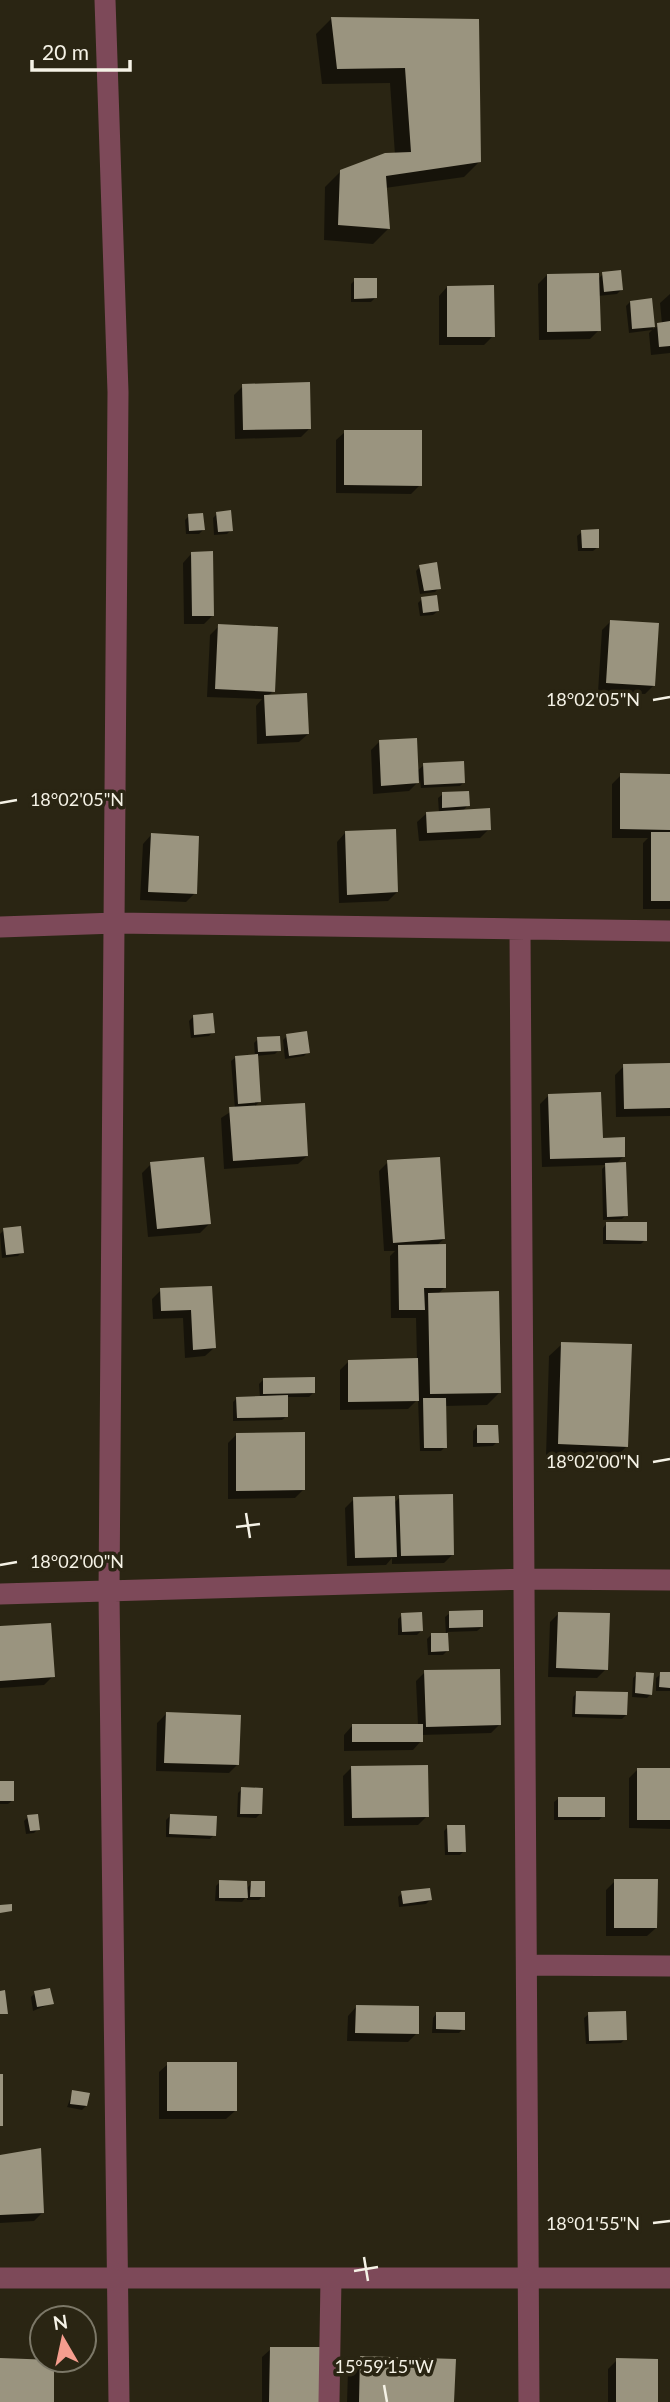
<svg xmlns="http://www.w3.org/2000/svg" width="670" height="2402" viewBox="0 0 670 2402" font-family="Lato,sans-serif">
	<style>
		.shadow { fill: #0007 }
		.building { fill: #9a947f }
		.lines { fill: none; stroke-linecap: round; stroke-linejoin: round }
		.minor { stroke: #7d4959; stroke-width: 21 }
		.ticks { fill: none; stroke: #f5f2e6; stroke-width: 2.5 }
		.ticks-label { font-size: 18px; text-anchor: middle; fill: #f5f2e6; stroke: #2a2513; stroke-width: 7; stroke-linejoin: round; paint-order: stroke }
	</style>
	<rect width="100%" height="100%" fill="#2a2513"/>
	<path class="shadow" d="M331,19L477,21L479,162L464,177L385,188L388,229L373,244L324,240L325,187L341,171L395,155L390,83L322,84L316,34Z
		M603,274L621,290L617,294L598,296L599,330L590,339L539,340L538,284L547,275L598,279Z
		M355,280L375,298L371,302H351V284Z
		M447,287L493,336L484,345H439V296Z
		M670,294V353L651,355L649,333L652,330L629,333L626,306L630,302L650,300L653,329L662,324L660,303Z
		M243,386L310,428L301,437L235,439L234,395Z
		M345,432L420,485L411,494L336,493V440Z
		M217,514L231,530L227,534L214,535L213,518Z
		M189,516L203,530L199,534H186L185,520Z
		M582,532L598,547L593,551H578L577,536Z
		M191,554L213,615L204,624H184L183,563Z
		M420,567L439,588L435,592L420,594L416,571Z
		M422,599L438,611L433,615L420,616L418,603Z
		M610,622L654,685L645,694L598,692L602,630Z
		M219,626L273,691L267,697L308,734L299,742L257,744L256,706L262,699L207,697L210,635Z
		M380,741L417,771L424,765L464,782L460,786L421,788L420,780L409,791L373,794L371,750Z
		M621,775H670V909H643V843L648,838H612V784Z
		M443,794L468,805L462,812L489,829L480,838L419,841L417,822L426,814L439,813L438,798Z
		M345,833L397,892L388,901L339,903L337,842Z
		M151,835L195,893L186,902L140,900L143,844Z
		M193,1017L213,1032L209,1036L191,1038L189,1021Z
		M287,1036L308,1052L304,1056L285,1059L283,1040Z
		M258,1039L279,1050L275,1054L256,1056L259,1102L253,1108L307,1156L298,1164L224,1169L221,1118L235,1109L231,1061L236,1057L255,1056L254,1043Z
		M670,1065V1116L616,1117L615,1075L624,1066Z
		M549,1095L624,1156L615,1165L626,1215L622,1219L603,1220L602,1169L606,1165L542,1167L540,1104Z
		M388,1162L444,1239L436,1246L445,1287L438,1294L500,1392L487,1405L445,1406V1447L441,1451H420L418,1399L408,1409L340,1410V1370L349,1361L417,1360L416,1318H391L390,1256L395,1251H384L379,1171Z
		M151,1164L209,1224L200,1233L148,1237L142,1173Z
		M607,1223L645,1240L641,1244H603V1228Z
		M4,1230L22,1252L18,1256L2,1258L0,1234Z
		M211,1287L214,1348L205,1356L185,1358L183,1318L153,1319L152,1299L161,1290Z
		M562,1344L627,1446L614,1459L546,1456L549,1356Z
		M263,1380L313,1393L309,1397H286L287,1416L282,1420L233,1421V1402L237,1398H260L259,1384Z
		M477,1427L497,1442L493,1446L473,1447V1431Z
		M236,1435L303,1490L295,1498L228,1499V1443Z
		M400,1497L453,1554L444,1563L392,1564V1558L386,1565L347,1566L345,1508L354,1499L393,1504Z
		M450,1613L482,1627L477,1631L447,1632V1651L443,1655H428L427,1639L431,1635H446L445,1617Z
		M559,1613L606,1669L597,1678L548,1677L550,1622Z
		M402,1615L421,1631L417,1635H398V1619Z
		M0,1628L53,1676L44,1685L0,1688Z
		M425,1672L500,1724L491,1733L421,1735V1741L413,1750L344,1751V1735L352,1726L418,1725L416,1681Z
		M637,1674L651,1694L647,1698L632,1697L633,1678Z
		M661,1674H670V1691H656V1678Z
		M577,1693L626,1715L622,1719L572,1717L573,1697Z
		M166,1714L237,1765L229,1773L156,1771L157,1723Z
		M352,1767L427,1816L418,1825L344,1826L343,1776Z
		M638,1769H670V1829L629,1828V1778Z
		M0,1783L13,1800L8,1804H0Z
		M242,1789L260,1814L256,1818L237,1817L238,1793Z
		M559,1798L603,1816L599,1820H554V1802Z
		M170,1816L214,1835L210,1839L166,1837V1820Z
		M28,1817L38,1829L34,1833L26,1834L24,1821Z
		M448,1827L464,1851L460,1855H445L444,1831Z
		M615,1881L656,1928L647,1936H606V1890Z
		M220,1882L246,1889L252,1883L263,1896L259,1900H247V1896L242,1902L215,1901L216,1886Z
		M402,1893L430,1900L426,1904L399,1907L398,1897Z
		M35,1993L52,2003L33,2011L31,1997Z
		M356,2007L417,2033L408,2042L347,2041L348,2016Z
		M437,2013L463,2029L459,2033H432L433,2018Z
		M589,2014L625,2039L621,2043L586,2044L584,2018Z
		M168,2064L235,2111L226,2119H159V2072Z
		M73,2092L86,2106L82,2110L67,2107Z
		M0,2157L43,2212L34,2221L0,2223Z
		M271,2349L322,2402H262V2357Z
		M361,2358L453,2402H347L348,2371Z
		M617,2360L656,2402H608V2369Z"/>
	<path class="building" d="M331,17L479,19L481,162L386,176L390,229L338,225L340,170L385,153L411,152L405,68L337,69Z
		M621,270L623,290L604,292L602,272Z
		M599,273L601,331L547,332V274Z
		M354,278H377V298L354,299Z
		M494,285L495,337H447V286Z
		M652,298L655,327L632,329L630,301Z
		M670,321V346L659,347L657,323Z
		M310,382L311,429L243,430L242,384Z
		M344,430H422V486L344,485Z
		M231,510L233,531L218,532L216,512Z
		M203,513L205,530L189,531L188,514Z
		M599,529V548H582L581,530Z
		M213,551L214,616H192L191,552Z
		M437,562L441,589L424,591L419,565Z
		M437,595L439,611L423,613L421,597Z
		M610,620L659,623L655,686L606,683Z
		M218,624L278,627L275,692L215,689Z
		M307,693L309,734L266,736L264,695Z
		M417,738L419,783L381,786L379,740Z
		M464,761L465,783L424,785L423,763Z
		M620,773L670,774V830L620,829Z
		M469,791L470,806L442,808V792Z
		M490,808L491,830L427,833L426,812Z
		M396,829L398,892L347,895L345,831Z
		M651,832H670V901H651Z
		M151,833L199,836L197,894L148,892Z
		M213,1013L215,1033L194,1035L193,1015Z
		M307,1031L310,1053L289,1056L286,1034Z
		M280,1036L281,1051L258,1052L257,1037Z
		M258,1054L261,1102L238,1104L235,1056Z
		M670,1063V1108L624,1109L623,1064Z
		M601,1092L603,1138L625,1137V1157L550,1159L548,1094Z
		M305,1103L308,1156L233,1161L229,1107Z
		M204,1157L211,1224L157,1229L150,1162Z
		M440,1157L445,1239L393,1243L387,1160Z
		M626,1162L628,1216L607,1217L605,1163Z
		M606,1222H647V1241L606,1240Z
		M21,1226L24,1253L6,1255L3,1228Z
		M446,1244V1288H424L425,1310H399L398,1245Z
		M212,1286L216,1348L193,1350L191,1310L161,1311L160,1288Z
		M499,1291L501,1393L430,1394L428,1293Z
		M561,1342L632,1344L628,1447L558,1444Z
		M418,1358L419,1401L348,1402V1360Z
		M315,1377V1393L263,1394V1378Z
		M288,1395V1417L237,1418L236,1397Z
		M423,1398H446L447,1448H424Z
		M477,1425H498L499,1443H477Z
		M305,1432V1490L236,1491V1433Z
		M453,1494L454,1555L401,1556L399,1495Z
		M395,1496L397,1557L355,1558L353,1497Z
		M483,1610V1627L449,1628V1611Z
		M422,1612L423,1631L402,1632L401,1613Z
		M558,1612L610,1613L608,1670L556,1668Z
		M51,1623L55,1677L0,1681V1626Z
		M431,1633H448L449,1651L431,1652Z
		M500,1669L501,1725L426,1727L424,1670Z
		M636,1672L654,1673L652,1695L635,1693Z
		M660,1672H670V1688L659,1687Z
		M576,1691L628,1692L627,1715L575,1714Z
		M166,1712L241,1715L239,1765L164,1763Z
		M352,1724H423V1742H352Z
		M428,1765L429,1817L352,1818L351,1766Z
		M637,1768H670V1820H637Z
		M0,1781H14V1801H0Z
		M241,1787L263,1788L262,1814H240Z
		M558,1797H605V1817H558Z
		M38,1814L40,1830L30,1831L27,1815Z
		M170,1814L217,1816L216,1836L169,1834Z
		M447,1825H465L466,1852H448Z
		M614,1879H658L657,1928H614Z
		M219,1880L247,1881L248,1898H219Z
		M251,1881H265V1897H250Z
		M430,1888L432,1900L403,1904L401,1891Z
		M12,1904V1911L0,1913V1905Z
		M50,1988L54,2004L37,2007L34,1991Z
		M5,1990L8,2014H0V1991Z
		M356,2005L419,2006V2034L355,2033Z
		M626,2011L627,2040L589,2041L588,2012Z
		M436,2012H465V2030L436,2029Z
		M167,2062H237V2111H167Z
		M0,2074H3V2126H0Z
		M72,2090L90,2093L87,2106L70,2104Z
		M41,2148L44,2213L0,2215V2155Z
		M270,2347H325L324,2402H269Z
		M360,2356L456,2359L454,2402H359Z
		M0,2358L54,2360V2402H0Z
		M616,2358L658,2359V2402H616Z"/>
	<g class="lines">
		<path class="minor" d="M105,0L118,392L109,1593L119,2402
			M0,927L116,923L670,931
			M520,931L529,2402
			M0,1594L524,1579L670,1580
			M527,1965L670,1966
			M0,2278H670
			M329,2402L331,2278"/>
	</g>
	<path class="ticks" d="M653,700L670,697M0,803L17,800M653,1462L670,1459M246,1513L250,1538M236,1527L260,1524M0,1565L17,1562M653,2223L670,2221M364,2257L368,2281M354,2271L378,2267M384,2385L387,2402"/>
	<g class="ticks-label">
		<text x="593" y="706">18°02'05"N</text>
		<text x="77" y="806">18°02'05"N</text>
		<text x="593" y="1468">18°02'00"N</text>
		<text x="77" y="1568">18°02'00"N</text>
		<text x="593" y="2230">18°01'55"N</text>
		<text x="384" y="2373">15°59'15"W</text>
	</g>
	<g transform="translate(63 2339) rotate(351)"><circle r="33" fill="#2a2513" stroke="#7b7767" stroke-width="2"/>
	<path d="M0-5L12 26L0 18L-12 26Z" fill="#f59d8e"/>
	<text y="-10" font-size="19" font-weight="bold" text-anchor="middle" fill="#f5f2e6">N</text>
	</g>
	<path d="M32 60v10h98v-10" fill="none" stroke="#f5f2e6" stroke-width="3.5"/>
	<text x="42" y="60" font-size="21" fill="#f5f2e6" stroke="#2a2513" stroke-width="5" paint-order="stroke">20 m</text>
</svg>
